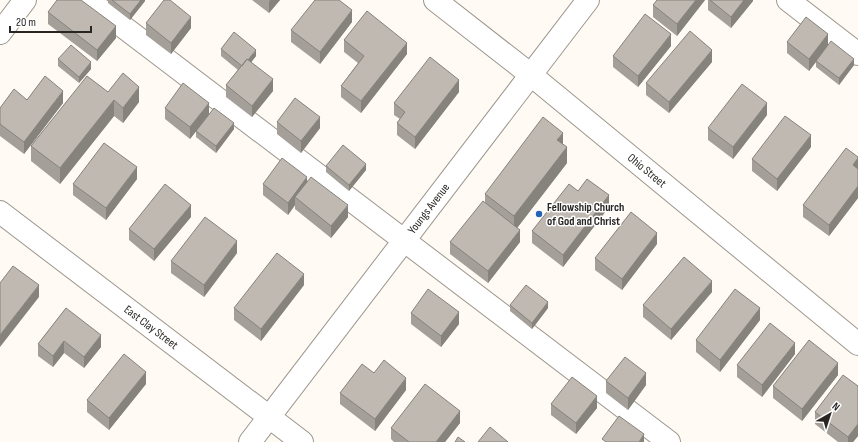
<svg xmlns="http://www.w3.org/2000/svg" width="858" height="442" viewBox="0 0 858 442" font-family="'Sofia Sans Condensed',sans-serif">
	<style>
		.lines { fill: none; stroke-linecap: round; stroke-linejoin: round }
		.minor-casing { stroke: #9c968e; stroke-width: 24 }
		.minor { stroke: #fff; stroke-width: 22 }
		.wall { fill: #a49f98 }
		.shaded-wall { fill: #86827c }
		.building { fill: #bfb9b1; stroke: #86827c }
		.poi-dot { fill: #2564b5; stroke: #fff; stroke-width: 1.5 }
		.labels { text-anchor: middle; stroke-width: 3; stroke-linejoin: round; paint-order: stroke }
		.street-label { font-size: 12px; fill: #282623; stroke: #fff }
		.poi-label { font-size: 12px; font-weight: bold; fill: #282623; stroke: #fff; text-anchor: start }
	</style>
	<rect width="100%" height="100%" fill="#fffaf3"/>
	<g class="lines">
		<g class="minor-casing">
			<g id="minor">
				<path d="M88,0L669,442"/>
				<path id="s1" d="M435,0L531,75L858,344"/>
				<path d="M788,0L858,54"/>
				<path d="M0,33L25,0"/>
				<path id="s2" d="M0,212L302,442"/>
				<path id="s3" d="M250,442L588,0"/>
			</g>
		</g>
		<use href="#minor" class="minor"/>
	</g>
	<path class="wall" d="M108,0H145V1L130,20L108,3Z
		M252,0H280L269,13Z
		M705,0L677,36L653,17V5Z
		M708,0H753V1L731,28L708,10Z
		M48,12L116,38L97,61L48,24Z
		M352,22L320,64L291,42V30Z
		M146,23L191,28L171,54L146,35Z
		M344,40L407,54L361,113L341,97V86L358,63L344,52Z
		M787,42L828,45L854,65L839,85L816,67V62L809,71L787,53Z
		M671,46L638,87L613,67V56Z
		M221,49L256,56L251,62L273,91L252,117L226,97V85L238,70L221,56Z
		M58,59L91,69L79,83L58,66Z
		M712,62L669,113L646,95V83Z
		M108,92L139,102L123,123L114,116L60,184L31,161V146Z
		M459,92L415,149L397,135V123L400,119L394,115V103Z
		M27,100L63,103L24,154L0,136V108Z
		M165,108L209,115L234,129L216,153L196,137V131L190,139L165,119Z
		M767,115L733,159L708,140V128Z
		M277,122L320,128L301,153L277,134Z
		M563,145L567,163L517,228L520,242L488,283L450,254V242L485,203V194Z
		M811,147L777,191L752,171V159Z
		M858,157V198L829,236L803,217V205Z
		M326,166L366,170L349,191L326,172Z
		M137,179L106,220L73,195V184Z
		M307,181L348,217L331,238L295,209V205L288,215L263,195V184Z
		M578,191L609,207L563,267L532,243V231Z
		M191,217L154,261L129,240V229Z
		M657,244L622,290L595,270V258Z
		M237,253L204,297L171,273V261Z
		M304,285L261,341L234,320V308Z
		M712,292L671,340L643,317V305Z
		M510,305L548,308L532,329L510,311Z
		M66,308L101,347L84,368L64,353L53,367L38,356V344Z
		M411,313L459,324L441,347L411,324Z
		M760,320L720,372L696,352V340Z
		M795,354L762,397L737,377V365Z
		M374,373L406,390L375,431L340,404V393Z
		M838,375L802,421L773,398V386Z
		M606,381L646,385L628,410L606,393Z
		M146,384L109,430L87,412V400Z
		M858,386V436L853,442H838L815,424V412Z
		M551,404L597,408L576,434L551,415Z
		M460,423L445,442H394L391,439V428Z"/>
	<path class="shaded-wall" d="M141,0H145V1L130,20V14Z
		M270,0H280L269,13V2Z
		M696,0H705L677,36V24Z
		M744,0H753V1L731,28V17Z
		M352,10V22L320,64V52Z
		M191,17V28L171,54V43Z
		M116,26V38L97,61V50Z
		M671,34V46L638,87V76Z
		M828,34V46L809,71V59Z
		M407,43V54L361,113V101Z
		M256,50V56L243,73V67Z
		M712,50V62L669,113V102Z
		M854,59V65L839,85V78Z
		M91,62V69L79,83V77Z
		M273,79V91L252,117V106Z
		M459,80V92L415,149V137Z
		M139,87V102L123,123V108Z
		M63,91V103L24,154V142Z
		M114,100V116L60,184V168Z
		M209,103V115L190,139V127Z
		M767,103V115L733,159V147Z
		M320,117V128L301,153V141Z
		M234,123V129L216,153V146Z
		M563,133V148L557,140Z
		M811,135V147L777,191V179Z
		M567,147V163L514,232V216Z
		M858,158V170L853,165Z
		M366,164V170L349,191V185Z
		M137,167V179L106,220V208Z
		M307,177V189L295,197V205L288,215V203Z
		M858,186V198L829,236V225Z
		M609,195V207L563,267V255Z
		M191,205V217L154,261V249Z
		M348,205V217L331,238V226Z
		M520,230V242L488,283V271Z
		M657,233V244L622,290V279Z
		M237,241V253L204,297V285Z
		M304,274V285L261,341V329Z
		M712,281V292L671,340V329Z
		M39,285V297L0,347V335Z
		M548,302V308L532,329V323Z
		M760,308V320L720,372V360Z
		M459,312V324L441,347V336Z
		M101,335V347L84,368V357Z
		M64,341V353L53,367V356Z
		M795,343V354L762,397V385Z
		M838,363V375L802,421V409Z
		M146,372V384L109,430V418Z
		M646,373V385L628,410V398Z
		M406,378V390L375,431V419Z
		M597,396V408L576,434V423Z
		M460,411V423L445,442H436Z
		M858,424V436L853,442H848V437Z
		M644,434V442H639Z"/>
	<path class="building" d="M57,0H81L116,26L97,50L48,12Z
		M112,0H141L130,14Z
		M164,0H170L191,17L171,43L146,23Z
		M315,0H339L352,10L320,52L291,30Z
		M657,0H696L677,24L653,5Z
		M710,0H744L731,17Z
		M367,11L407,43L361,101L341,86L364,56L344,40Z
		M645,14L671,34L638,76L613,56Z
		M806,17L828,34L809,59L787,42Z
		M690,31L712,50L669,102L646,83Z
		M234,32L256,50L248,60L247,59L242,66L221,49Z
		M831,41L854,59L839,78L816,61Z
		M71,45L91,62L79,77L58,59Z
		M430,57L459,80L415,137L397,123L405,112L394,103Z
		M247,59L273,79L252,106L226,85Z
		M123,73L139,87L123,108L114,100L60,168L31,146L87,76L108,92Z
		M45,76L63,91L24,142L0,124V108L14,89L27,100Z
		M183,83L209,103L190,127L165,108Z
		M742,84L767,103L733,147L708,128Z
		M295,98L320,117L301,141L277,122Z
		M214,108L234,123L216,146L196,131Z
		M785,116L811,135L777,179L752,159Z
		M543,117L563,133L557,140L567,147L514,216L485,194Z
		M104,143L137,167L106,208L73,184Z
		M343,145L366,164L349,185L326,166Z
		M846,148L858,157V158L853,165L858,169V186L829,225L803,205Z
		M282,158L307,177L288,203L263,184Z
		M311,177L348,205L331,226L295,197Z
		M587,179L609,195L563,255L532,231L569,184L578,191Z
		M165,184L191,205L154,249L129,229Z
		M483,201L520,230L488,271L450,242Z
		M631,212L657,233L622,279L595,258Z
		M205,217L237,241L204,285L171,261Z
		M277,253L304,274L261,329L234,308Z
		M684,257L712,281L671,329L643,305Z
		M13,266L39,285L0,335V283Z
		M526,285L548,302L532,323L510,305Z
		M428,289L459,312L441,336L411,313Z
		M735,289L760,308L720,360L696,340Z
		M66,308L101,335L84,357L64,341L53,356L38,344Z
		M770,323L795,343L762,385L737,365Z
		M809,340L838,363L802,409L773,386Z
		M124,354L146,372L109,418L87,400Z
		M625,357L646,373L628,398L606,381Z
		M384,360L406,378L375,419L340,393L362,364L374,373Z
		M843,375L858,386V424L848,437L815,412Z
		M572,377L597,396L576,423L551,404Z
		M425,384L460,411L436,442H409L391,428Z
		M619,416L644,434L639,442H606L602,439Z
		M490,427L508,442H478Z
		M458,437L465,442H455Z"/>
	<circle class="poi-dot" cx="539" cy="214" r="4"/>
	<g class="labels">
		<g class="street-label">
			<text dy="4" stroke="none"><textPath href="#s1" startOffset="272">Ohio Street</textPath></text>
			<text dy="4" stroke="none"><textPath href="#s3" startOffset="294">Youngs Avenue</textPath></text>
			<text dy="4" stroke="none"><textPath href="#s2" startOffset="190">East Clay Street</textPath></text>
		</g>
		<g class="poi-label">
			<text x="547" y="211">Fellowship Church<tspan x="547" dy="14">of God and Christ</tspan></text>
		</g>
	</g>
	<g transform="translate(830 414) rotate(39)" stroke="#ffffff" stroke-width="3" paint-order="stroke">
	<path d="M0-3L7 15L0 10L-7 15Z" fill="#282623"/>
	<text y="-6" font-size="11" font-weight="bold" text-anchor="middle" fill="#282623">N</text>
	</g>
	<path d="M10 26v6h81v-6" fill="none" stroke="#282623" stroke-width="2"/>
	<text x="16" y="26" font-size="12" fill="#282623" stroke="#ffffff" stroke-width="3" paint-order="stroke">20 m</text>
</svg>
